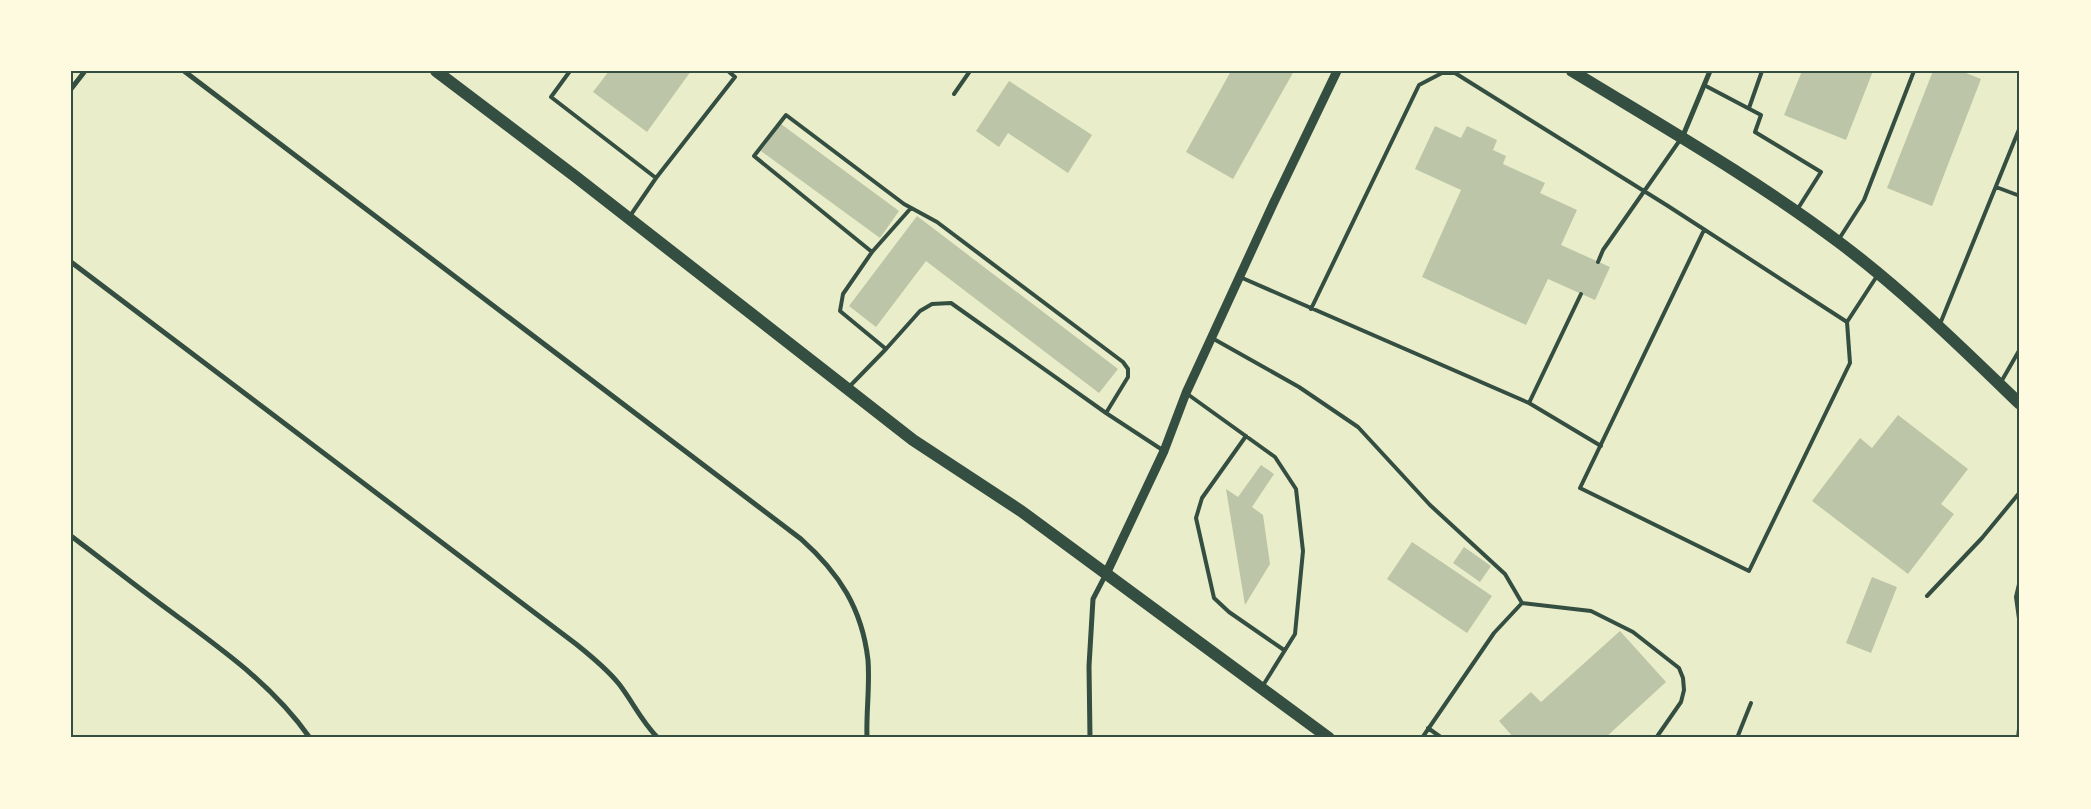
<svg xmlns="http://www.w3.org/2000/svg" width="2091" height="809" viewBox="0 0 2091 809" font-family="Mulish,sans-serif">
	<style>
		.building { fill: #bcc5a7 }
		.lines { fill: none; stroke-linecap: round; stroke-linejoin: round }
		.service { stroke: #344e41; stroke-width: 4 }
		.minor { stroke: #344e41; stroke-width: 5 }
		.tertiary { stroke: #344e41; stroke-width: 9 }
		.primary { stroke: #344e41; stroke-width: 12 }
		.neatline { fill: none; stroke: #344e41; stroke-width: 2 }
	</style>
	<rect width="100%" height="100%" fill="#e9edc9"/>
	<path class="building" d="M609,71H691L647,132L593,92Z
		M1231,71H1294L1233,179L1186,152Z
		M1802,71H1873L1846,140L1784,115Z
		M1933,71H1961L1981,79L1932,206L1887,188Z
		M1009,81L1092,135L1068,173L1008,133L999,147L976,131Z
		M781,124L899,211L880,238L761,151Z
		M1435,126L1461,138L1467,126L1497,140L1493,150L1506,156L1503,164L1545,183L1540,193L1577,210L1561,245L1610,267L1595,300L1548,279L1526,325L1422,277L1461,190L1415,169Z
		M917,216L1118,369L1099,393L926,261L876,327L849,306Z
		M1898,415L1968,469L1941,504L1954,514L1908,574L1812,501L1860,438L1872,448Z
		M1261,465L1274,474L1252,507L1263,515L1270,564L1245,605L1226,489L1238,497Z
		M1412,542L1492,596L1467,633L1387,579Z
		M1464,547L1491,566L1480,582L1453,563Z
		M1872,577L1897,587L1871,653L1846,643Z
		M1620,631L1666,682L1605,738H1514L1499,721L1531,692L1541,702Z"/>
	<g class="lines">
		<path class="service" d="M570,71L551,97L656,178
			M1675,71H1676
			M1704,85L1761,115L1755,132L1821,172L1797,210
			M954,94L970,71
			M1749,108L1762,71
			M1996,187L2020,196
			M630,216L656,178L735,77L728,71
			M1839,239L1864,200L1914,71
			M872,252L754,156L786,115L904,204L937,222L1123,362L1128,369V377L1106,413
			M1598,262L1603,250L1680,140
			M1240,277L1529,403L1581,294
			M1311,309L1419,85L1442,73H1455L1668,206L1847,322L1850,363L1749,571L1580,488L1704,230
			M1847,322L1877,276
			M1940,324L2020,127
			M1212,338L1299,387L1358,427L1430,505L1505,574L1522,603
			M886,349L920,311L932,304L951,303L1106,413L1164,451
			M2001,382L2020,349
			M849,387L886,349L840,311L843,294L872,252L911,208
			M1186,393L1275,457L1296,489L1303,551L1295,634L1262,687
			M1529,403L1601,446
			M1246,436L1202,498L1196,518L1214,598L1229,612L1284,650
			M2020,580L2016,597L2020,626
			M1927,596L1982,538L2020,492
			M1428,728L1442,738
			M1422,738L1494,633L1522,603L1591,611L1633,632L1679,668L1683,678L1684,690L1681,702L1656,738
			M1737,738L1751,703
			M2018,738L2020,720"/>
		<path class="minor" d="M184,71L801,539C839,573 862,608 868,660C870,686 866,712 867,738
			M71,89L85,71
			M1682,138L1710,71
			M71,262L576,644C591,656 607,669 619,684C633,702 641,721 658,738
			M71,536C107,563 142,591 178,617C228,654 274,687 310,738
			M1090,738L1089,666L1093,599L1106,574"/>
		<path class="tertiary" d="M1106,574L1164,451L1186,393L1274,202L1337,71"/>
		<path class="primary" d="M436,71L576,177L913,440L1021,511L1329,738
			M1572,71C1662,126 1755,179 1840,243C1904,291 1962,348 2020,404"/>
	</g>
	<rect width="2091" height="809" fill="none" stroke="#fefae0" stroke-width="145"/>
	<rect x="72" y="72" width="1946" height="664" class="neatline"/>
</svg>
